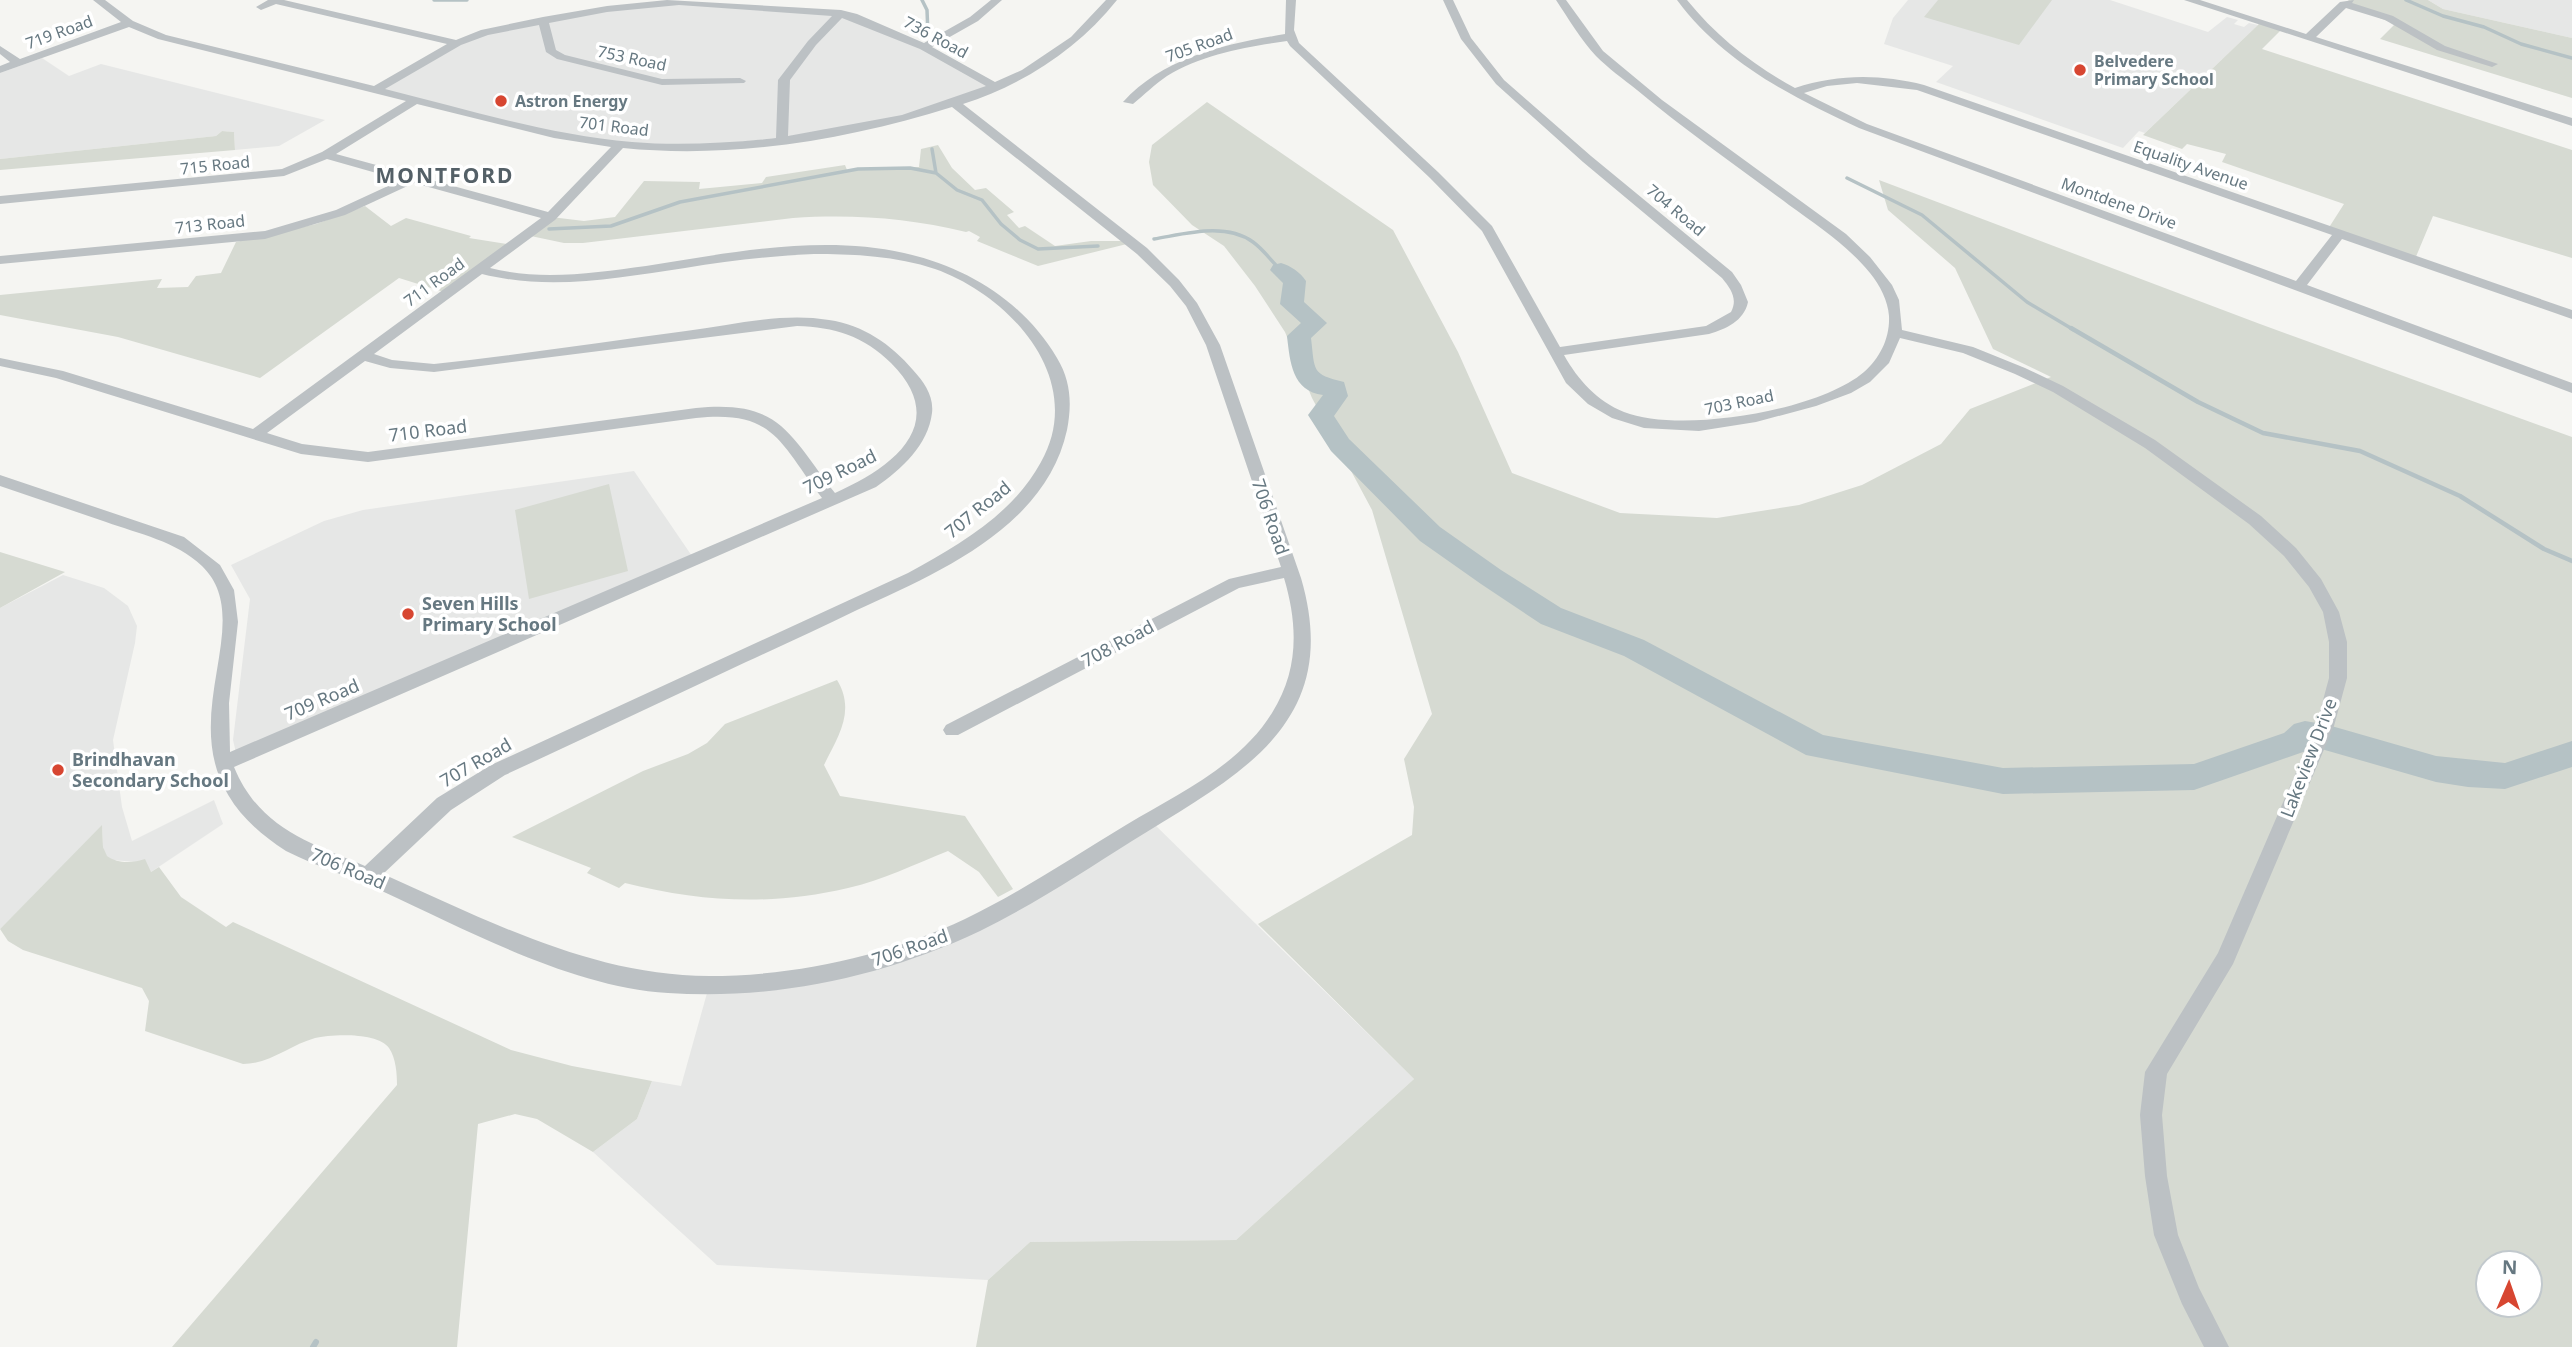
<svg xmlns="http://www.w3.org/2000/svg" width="2572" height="1347" viewBox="0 0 2572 1347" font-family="'Noto Sans',sans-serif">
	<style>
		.built { fill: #e6e7e6 }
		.green { fill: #d6dad2; fill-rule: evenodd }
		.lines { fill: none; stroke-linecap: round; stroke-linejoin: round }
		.stream-far2 { stroke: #b5c2c5; stroke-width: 3.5 }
		.stream-far1 { stroke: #b5c2c5; stroke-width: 4.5 }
		.stream { stroke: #b5c2c5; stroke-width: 6 }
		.river { fill: #b5c2c5; fill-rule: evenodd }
		.minor { fill: #bcc1c4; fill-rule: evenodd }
		.poi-dot { fill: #d74631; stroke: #fff; stroke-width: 2.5 }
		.labels { text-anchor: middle; stroke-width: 7; stroke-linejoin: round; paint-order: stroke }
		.far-street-label { font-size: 16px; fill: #667881; stroke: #fff }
		.far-poi-label { font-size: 16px; font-weight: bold; fill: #667881; stroke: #fff; text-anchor: start }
		.street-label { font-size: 18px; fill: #667881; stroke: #fff }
		.poi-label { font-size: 18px; font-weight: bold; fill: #667881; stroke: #fff; text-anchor: start }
		.far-district-label { font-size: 21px; font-weight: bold; letter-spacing: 2px; fill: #546067; stroke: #fff }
	</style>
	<rect width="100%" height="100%" fill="#f5f5f2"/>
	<path class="built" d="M1908,0H2110L2208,32L2227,17L2238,20L2234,24L2244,27L2249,23L2258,25L2145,133L2139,131L2123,148L1936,82L1953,66L1884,44L1893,18Z
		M2428,0H2572V38L2443,9Z
		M660,3L806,8L869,20L994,86L953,102L850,130L693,147L581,139L375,90L484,31Z
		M42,58L69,76L101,64L325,120L279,146L235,150L234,132L222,131L216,136L0,159V73Z
		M634,471L694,559L237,757L233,740L250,599L231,565L324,521L363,510Z
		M63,575L104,588L128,606L137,626L135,643L113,740L122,807L132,841L214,800L223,824L151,872L136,862L112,860L106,856L103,847L102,826L0,929V608Z
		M1151,821L1414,1079L1236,1240L1030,1242L988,1280L717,1265L593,1152L637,1119L652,1081L681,1086L709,986L913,951Z"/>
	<path class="green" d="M1938,0H2052L2019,45L1924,17Z
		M2349,0H2428L2443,9L2572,38V98L2380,39L2395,24L2344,4Z
		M2260,23L2282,29L2262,49L2572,150V258L2433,216L2415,259L2328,229L2344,204L2222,162L2226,154L2187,144L2182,149L2143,135Z
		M1207,102L1393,230L1458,352L1512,473L1620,513L1717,518L1799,505L1862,485L1941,444L1970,409L2051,377L1993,349L1955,268L1888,210L1879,180L2260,324L2572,437V1347H976L988,1280L1030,1242L1236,1240L1414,1079L1258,924L1412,835L1414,807L1404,759L1432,714L1372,510L1312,398L1285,332L1255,286L1224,246L1192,225L1153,185L1149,162L1152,145ZM2488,1263H2530V1305H2488Z
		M222,131L234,132L235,150L0,170V159L216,136Z
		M938,145L952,168L975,190L986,188L1014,212L1007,215L1019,228L1025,226L1055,246L1091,241H1129L1131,243L1038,266L977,241L980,237L969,231L966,232C908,218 853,214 793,218L583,243H564L526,235L551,217L584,221L615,217L644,181L700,182L699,189L762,183L766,177L845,165L847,170L919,167L921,149Z
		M365,206L391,226L406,218L471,236L469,238L513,245L447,293L399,278L260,378L118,337L0,315V295L162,279L157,288L188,287L196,276L221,273L236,242L316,224Z
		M609,484L628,571L529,599L515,510Z
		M0,552L65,572L0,608Z
		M837,680C856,711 838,737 824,765L840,796L965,816L1013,889L998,897L979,872L948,851C915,864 883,880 848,888C771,906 701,902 625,883L619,888L587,873L591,868L512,837L643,771L688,754L707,743L725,724Z
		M102,825L103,847L107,856C118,864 133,863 145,859L151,872L159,867L181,897L226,927L233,922L511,1050L572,1066L652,1081L637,1119L593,1152L537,1119L515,1114L478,1124L457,1347H172L397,1085C397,1074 396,1058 389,1048C378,1032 332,1034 315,1038C290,1045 270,1064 243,1064L145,1031L149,1001L142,988L23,950L8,941L0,929Z"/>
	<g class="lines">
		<path class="stream-far2" d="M434,0H467
			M922,0L927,10L928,35
			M2406,0L2443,16L2484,27L2521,44L2572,58
			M932,149L936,173L957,190L982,200L1001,224L1020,240L1038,249L1098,246
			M1847,178L1922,215L2027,302L2074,330
			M549,229L611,226L680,202L858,169L910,168L936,173
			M1154,239C1185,234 1225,222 1253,242C1264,250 1271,261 1281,270"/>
		<path class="stream-far1" d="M2071,328L2198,402L2263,433L2360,451L2460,496L2544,549L2572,561"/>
		<path class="stream" d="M313,1347L316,1342"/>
		<path class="river" d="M1281,263C1291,266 1300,272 1306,281L1304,302L1327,323L1311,338C1315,371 1311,374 1344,382L1348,396L1334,416L1349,439L1440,527L1501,570L1561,608L1644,640L1823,735L2003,768L2194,764L2284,733L2294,724L2305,721L2328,725L2436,756L2505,763L2572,741V767L2505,789L2468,787L2436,782L2311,746L2306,751L2194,790L2003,794L1806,755L1624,656L1541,624L1481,584L1420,541L1331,451L1308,415L1323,395C1292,391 1290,362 1287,336L1301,323L1280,304L1283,283L1270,270L1273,265Z"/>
		<path class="minor" d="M93,0H105L133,21L166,35L374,86L447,44L276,4L261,10L256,7L268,0H284L456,40L481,30L543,17L607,6L667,0L841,10L857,14L924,43L970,17L991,0H1002L978,21L932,47L995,82L1022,70L1071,37L1106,0H1117C1078,49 1023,85 963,104L1147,248L1179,280L1197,303L1220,345L1301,578C1344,725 1238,775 1132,841C1083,872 1033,905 980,931C883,977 776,1000 668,993C572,987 471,932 384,892C353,878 318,867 286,851C135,755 270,632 202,566C176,541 139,534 106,522C71,510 35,498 0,486V475L184,537L220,565L234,590L238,622L229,703L230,752L822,498C779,442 775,410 696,418L368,462L301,454L56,378L0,366V358L63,371L253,429L541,218L414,183L345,215L265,239L0,264V256L265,231L336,210L401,180L327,159L284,176L0,204V196L282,169L322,152L406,101L158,39L129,27L0,73V66L10,62L0,54V46L20,59L121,22ZM679,5L832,16L808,41L778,80L776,138C728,143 679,146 632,142C548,135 466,109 385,89L461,45L488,35L539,25L546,52L557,59L662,85L744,83L746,81L740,78L662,79L565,55L556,50L549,23L607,12ZM842,18L920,49L986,86L902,115L788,136L790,80L816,45ZM417,104L554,138L611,147L548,212L336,154ZM952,107L1137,254L1170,286L1186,306L1206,345L1281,567L1229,579L946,725L943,730L946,735H958L1239,588L1284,578C1298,625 1299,670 1272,713C1239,766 1178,794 1126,825C1073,857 1021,892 965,919C886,956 796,976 709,976C592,976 487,920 383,874L451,810L505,775C585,738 665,700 746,662C783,645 820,628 857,610C938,573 1046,527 1067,430C1072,404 1071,381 1057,358C1023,301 967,267 904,253C820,234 729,253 646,266C594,273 541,281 490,268L555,220L623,148C733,159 847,140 952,107ZM814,254C855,254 896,256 935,269C1011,296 1087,380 1041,462C1013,514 959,545 908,573L491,765L437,798L365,866C310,843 259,828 234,767L876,487C902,469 928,445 932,413C934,396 924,382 913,370C891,344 863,325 829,320C782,312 732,325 686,331C602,342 518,355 434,364L392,360L374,354L482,274C550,291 617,278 685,268C728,261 771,256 814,254ZM797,326C834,327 864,336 891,363C952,424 892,468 835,493C788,433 781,400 696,408L368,452L302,444L267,433L365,361L390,368L434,372Z
			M1286,0H1296L1294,30L1299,43L1438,172L1492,226L1560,347L1706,326L1731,312C1738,299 1731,289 1722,278L1583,162L1496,84L1461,39L1443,0H1453L1471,38L1504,80L1591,156L1732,272L1741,285L1748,302C1744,321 1726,329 1709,334L1564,355C1578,380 1597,401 1624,412C1680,434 1819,411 1864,372C1880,358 1890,338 1889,316C1888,301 1880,285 1870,273C1848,246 1818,226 1789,205C1738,167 1686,131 1637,90C1623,79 1608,68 1596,56C1581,40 1568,18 1556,0H1566L1603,51L1662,100L1846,234L1870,257L1892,285L1899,300L1902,330L1973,347L2025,368L2063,386L2155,440L2261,516L2296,548L2321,579L2339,612L2347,642V678L2334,726L2233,964L2167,1074L2162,1115L2167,1176L2178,1235L2199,1288L2229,1347H2204L2182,1304L2154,1235L2145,1176L2140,1115L2145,1072L2218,953L2316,726L2329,678V642L2323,612L2309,587L2284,556L2249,524L2145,448L2053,392L2015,374L1963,353L1900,338L1889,363L1870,382L1851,393L1816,406L1756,422L1699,431L1644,428L1612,418L1588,404L1566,383L1482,231L1430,178L1290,46L1287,41C1246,47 1203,54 1167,76C1155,84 1144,95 1133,104L1123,102C1165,56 1227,44 1285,34Z
			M1677,0H1687C1717,37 1753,65 1795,88C1838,74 1880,74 1924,85L2572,310V319L2342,239L2307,285L2572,383V393L1859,128C1790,96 1723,62 1677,0ZM1857,83L1917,90L2332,235L2296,281L1867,124L1804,93L1827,86Z
			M2184,0H2200L2306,34L2340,2L2354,0L2352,3L2393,16L2445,46L2498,64L2492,67L2437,50L2385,20L2346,8L2316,37L2572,118V126Z"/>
	</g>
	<g class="poi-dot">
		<circle cx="2080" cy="70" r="7"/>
		<circle cx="501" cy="101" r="7"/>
		<circle cx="408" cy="614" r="7"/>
		<circle cx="58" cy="770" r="7"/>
	</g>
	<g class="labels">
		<g class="far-street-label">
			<text transform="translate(59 32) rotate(-20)" y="6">719 Road</text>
			<text transform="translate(936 37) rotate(28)" y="6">736 Road</text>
			<text transform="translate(1199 45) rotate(-20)" y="6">705 Road</text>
			<text transform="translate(632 58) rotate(12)" y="6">753 Road</text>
			<text transform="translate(614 126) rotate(7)" y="6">701 Road</text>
			<text transform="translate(215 165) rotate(-6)" y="6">715 Road</text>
			<text transform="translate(2191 165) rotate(19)" y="6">Equality Avenue</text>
			<text transform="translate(2119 203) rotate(20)" y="6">Montdene Drive</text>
			<text transform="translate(1676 210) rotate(40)" y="6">704 Road</text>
			<text transform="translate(210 224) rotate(-6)" y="6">713 Road</text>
			<text transform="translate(434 282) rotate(-36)" y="6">711 Road</text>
			<text transform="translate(1739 402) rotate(-12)" y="6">703 Road</text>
		</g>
		<g class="far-poi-label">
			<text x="2094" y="67">Belvedere<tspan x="2094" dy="18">Primary School</tspan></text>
			<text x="515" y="107">Astron Energy</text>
		</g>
		<g class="street-label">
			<text transform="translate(428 431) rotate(-7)" y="6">710 Road</text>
			<text transform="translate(840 472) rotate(-26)" y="6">709 Road</text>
			<text transform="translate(978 510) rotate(-39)" y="6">707 Road</text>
			<text transform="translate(1270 517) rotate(71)" y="6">706 Road</text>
			<text transform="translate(1118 644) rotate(-28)" y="6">708 Road</text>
			<text transform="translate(322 700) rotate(-23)" y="6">709 Road</text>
			<text transform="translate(2309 758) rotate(-69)" y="6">Lakeview Drive</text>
			<text transform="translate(476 763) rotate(-30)" y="6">707 Road</text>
			<text transform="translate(348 869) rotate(23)" y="6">706 Road</text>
			<text transform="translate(910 948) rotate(-19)" y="6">706 Road</text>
		</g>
		<g class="poi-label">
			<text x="422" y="610">Seven Hills<tspan x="422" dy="21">Primary School</tspan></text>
			<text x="72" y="766">Brindhavan<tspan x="72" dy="21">Secondary School</tspan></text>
		</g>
		<g class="far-district-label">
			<text x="445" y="183">MONTFORD</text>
		</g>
	</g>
	<g transform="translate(2509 1284) rotate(2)"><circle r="33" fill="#ffffff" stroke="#c2c9cd" stroke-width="2"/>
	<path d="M0-5L12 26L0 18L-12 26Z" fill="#d74631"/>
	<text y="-10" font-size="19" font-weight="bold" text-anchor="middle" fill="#667881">N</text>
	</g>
</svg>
